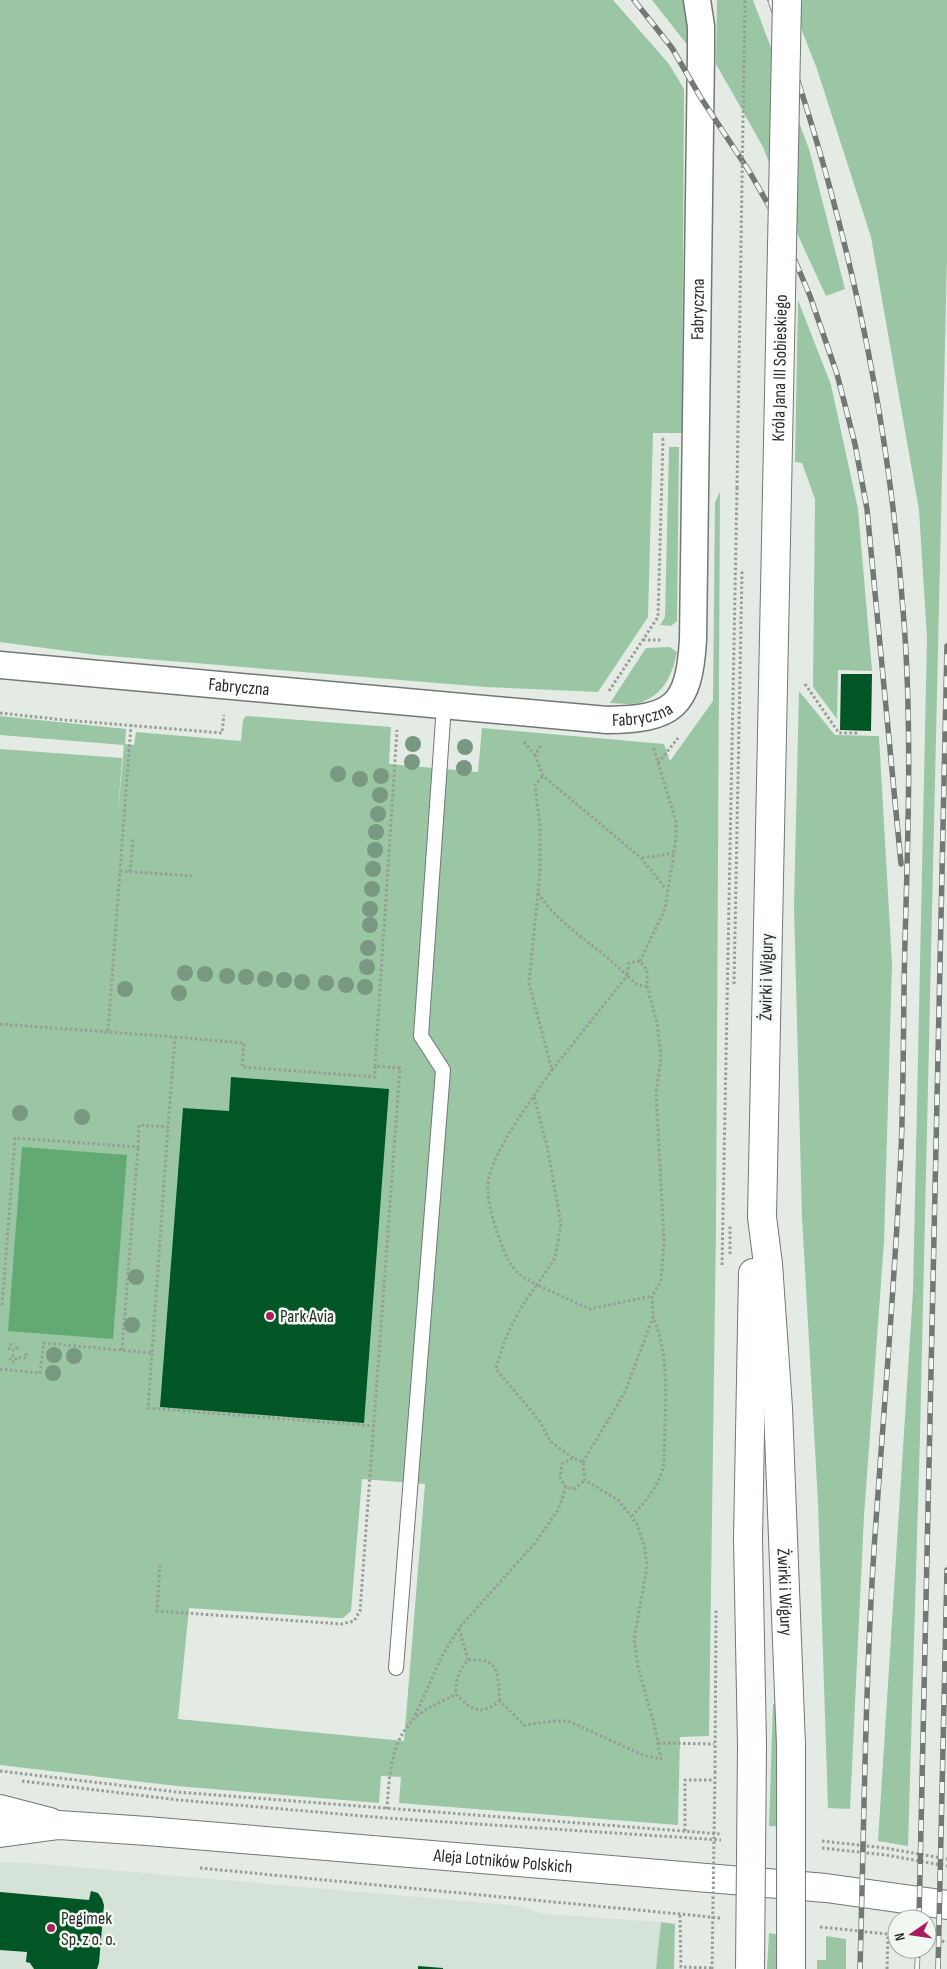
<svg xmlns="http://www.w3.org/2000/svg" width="947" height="1969" viewBox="0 0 947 1969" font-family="'Sofia Sans Condensed',sans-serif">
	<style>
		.built { fill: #d5e2d7 }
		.green { fill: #9ac6a3; fill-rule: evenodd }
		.water { fill: #62a974 }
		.building { fill: #005625 }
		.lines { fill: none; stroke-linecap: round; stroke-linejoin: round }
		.lane-casing { stroke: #727873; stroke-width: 16 }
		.street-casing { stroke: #727873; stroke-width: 29 }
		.secondary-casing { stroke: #727873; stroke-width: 30 }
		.path { stroke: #989d98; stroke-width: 3; stroke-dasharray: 2.5 2.5; stroke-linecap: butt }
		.lane { stroke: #fff; stroke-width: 14 }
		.street { stroke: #fff; stroke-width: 26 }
		.secondary { stroke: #fff; stroke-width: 28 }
		.rail-casing { stroke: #747874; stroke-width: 5.5 }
		.rail { stroke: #f1f8f2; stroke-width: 4; stroke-dasharray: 11; stroke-linecap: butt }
		.secondary-bridge-casing { stroke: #727873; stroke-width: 30; stroke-linecap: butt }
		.path-bridge { stroke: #989d98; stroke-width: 3; stroke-dasharray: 2.5 2.5; stroke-linecap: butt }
		.secondary-bridge { stroke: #fff; stroke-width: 28 }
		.tree { fill: #789881 }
		.poi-dot { fill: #a91b5a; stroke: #f1f8f2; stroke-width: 2 }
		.labels { text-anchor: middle; stroke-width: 5; stroke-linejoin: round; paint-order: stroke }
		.street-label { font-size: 18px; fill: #292b29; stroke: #f1f8f2 }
		.poi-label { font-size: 18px; fill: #292b29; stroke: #f1f8f2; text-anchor: start }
	</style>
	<rect width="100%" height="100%" fill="#e4ebe5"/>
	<path class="built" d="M0,1862L30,1863L520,1906L544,1914L661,1922L656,1969H0Z"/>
	<path class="green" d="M0,0H613L669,64L684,89L682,433H653L648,617L598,692L486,687L97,655L0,642Z
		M652,0H686L689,47Z
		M717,0H753L809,149L845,289L826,296L791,220L763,147L716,64Z
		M790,0H947V257L920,1436L908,1846L878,1841L913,1291L927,638L919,510L871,237L817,69Z
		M798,300L831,385L858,509L872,671L838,670L837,719L813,687L815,499L802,463L795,462Z
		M669,447H679L677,621L671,626L660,625L665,617Z
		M720,492L716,1228L709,1736L680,1737L678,1825L399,1803L401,1777L381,1776L379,1803L177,1786L0,1765V749L122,758L118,813L124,745L0,735V716L126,729L125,744L134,745L136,732L241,741L243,720L246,716L391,727L389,764L478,772L482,728L664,744L670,761L713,701L715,502ZM362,1479L425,1484L404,1741L178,1719L189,1608L337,1618H343L351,1611Z
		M670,647L677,652C673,672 665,693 644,701C635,706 620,703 610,703L646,648Z
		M799,691L835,735L879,736L892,964L884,1242L864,1516L850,1809L828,1808L818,1502L802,1217L794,906Z
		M773,1704H779L783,1827L769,1826Z
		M661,1922L675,1924L674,1969H656Z
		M769,1933L780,1935V1969H767Z
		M826,1936L846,1939V1969H817V1960H826Z"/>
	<path class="water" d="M22,1147L127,1155L113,1339L8,1331Z"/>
	<path class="building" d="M841,674H872L871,731L840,730Z
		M231,1077L389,1089L364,1423L160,1407L183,1108L229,1111Z
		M91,1891L98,1893L102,1899L104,1905L99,1963L97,1969H34L30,1963L26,1962L27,1952L0,1950V1892L89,1900Z
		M418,1966L443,1968V1969H418Z"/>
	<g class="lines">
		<g class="lane-casing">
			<path id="lane" d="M396,1668L443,1070L421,1036L444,705"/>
		</g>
		<g class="street-casing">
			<g id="street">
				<path id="s1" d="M0,665L607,720C673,719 689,707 693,640L701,53V26L697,0"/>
			</g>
		</g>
		<g class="secondary-casing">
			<g id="secondary">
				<path id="s2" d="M777,492L762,1217L768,1264L778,1408L791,1745"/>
				<path d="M752,1745L748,1539L753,1273"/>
				<path d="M0,1809L50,1822"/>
				<path id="s3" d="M0,1833L59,1825L147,1831L826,1888L947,1905"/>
			</g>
		</g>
		<path class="path" d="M643,640H663
			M805,684L839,733H856L855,731
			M609,691L658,617L663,439H666
			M0,713L65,720L222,733L224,715
			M524,742L535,755L542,744
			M535,755L543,776L641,858L666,889
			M658,763L678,738
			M642,858L673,853
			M120,871L192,876
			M130,872L133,839
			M538,893C563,930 598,945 627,976L552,1070L529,983L540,872V827L535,785L543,776
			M640,961L665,909L676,839V822L653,746
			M734,984L742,571
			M647,987L636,984L627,976L629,963L640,961L647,970V987L657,1022L661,1058L656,1092L664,1241L661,1281L652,1296L653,1317
			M0,1024L175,1037L168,1127L139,1125L138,1147L15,1138L2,1306L0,1305
			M108,1031L131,725
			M175,1037L244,1043L242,1067L375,1077V1066
			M534,1097L547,1146L561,1224L555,1258L537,1285C531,1281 523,1278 518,1273C507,1262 502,1246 497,1232C492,1217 487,1199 488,1183C491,1153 534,1096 552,1070
			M730,1254V1226
			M722,1265L737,488
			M11,1343L9,1348L12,1351L17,1348L14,1344
			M122,1350L138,1147
			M152,1353L148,1408L374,1426
			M14,1355L10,1358L11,1362H15L17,1357L26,1358V1352
			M0,1369L40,1373L44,1343L152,1353L168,1127
			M573,1458L550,1441L539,1420L496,1369C503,1338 518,1310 537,1285L590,1309L652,1296
			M583,1462L625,1392L653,1317C672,1359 664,1418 664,1463C660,1485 646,1501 631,1517
			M160,1565L157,1611L342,1624L354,1621L360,1611L400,1068L375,1066L397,730
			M468,1660L459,1628L535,1543L558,1510L566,1487
			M500,1701C497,1676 502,1657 468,1660C459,1671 455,1680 456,1694C472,1711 480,1716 500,1701L524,1725L553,1721H568L643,1755L661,1759L654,1724L638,1667L634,1639L647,1567L645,1549L637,1524L618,1500L585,1480L583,1462L573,1458L562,1464L560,1478L566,1487L574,1489L585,1480
			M413,1720L442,1656L459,1628
			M658,1743L714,1744
			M0,1771L177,1792L721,1834
			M715,1773L716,1609
			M22,1781L179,1800L386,1818L721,1840
			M387,1809C389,1779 390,1744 412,1721C423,1708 442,1702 456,1694
			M685,1831V1780H714
			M822,1841L885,1848L947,1859
			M822,1848L886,1855L947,1866
			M200,1868L721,1918
			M680,1915L681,1967L712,1968
			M820,1927L897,1935
			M927,1939L947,1942
			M887,1969L888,1934"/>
		<use href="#lane" class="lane"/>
		<use href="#street" class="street"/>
		<use href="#secondary" class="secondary"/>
		<g class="rail-casing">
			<path id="rail" d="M634,0L672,48L701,98L749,171L780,225L810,296L837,374L855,444L867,509L901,864
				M770,0C843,200 889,409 904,622C912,729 908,835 905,942C903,1012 904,1082 901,1151C895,1284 883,1417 874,1550C865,1689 864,1829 860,1969
				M919,1919L947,646
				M917,1969L918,1949
				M938,1969L947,1570"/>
		</g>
		<use href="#rail" class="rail"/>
		<g class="secondary-bridge-casing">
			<g id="secondary-bridge">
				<path id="s4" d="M777,492L787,0"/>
				<path d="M750,1969L752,1745"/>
				<path d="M791,1969V1745"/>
			</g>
		</g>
		<path class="path-bridge" d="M737,488L745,0
			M712,1969L715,1773"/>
		<use href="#secondary-bridge" class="secondary-bridge"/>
	</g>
	<g class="tree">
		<circle cx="413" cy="744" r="8"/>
		<circle cx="465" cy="747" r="8"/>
		<circle cx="412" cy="762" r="8"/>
		<circle cx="464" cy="768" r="8"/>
		<circle cx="338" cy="774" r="8"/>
		<circle cx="381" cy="776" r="8"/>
		<circle cx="360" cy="779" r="8"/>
		<circle cx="380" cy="795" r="8"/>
		<circle cx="378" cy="814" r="8"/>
		<circle cx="376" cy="832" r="8"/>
		<circle cx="375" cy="850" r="8"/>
		<circle cx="373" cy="869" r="8"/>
		<circle cx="372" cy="889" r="8"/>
		<circle cx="370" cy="909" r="8"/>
		<circle cx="370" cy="925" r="8"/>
		<circle cx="368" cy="948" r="8"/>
		<circle cx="367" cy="967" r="8"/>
		<circle cx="185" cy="973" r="8"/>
		<circle cx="205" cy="974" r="8"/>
		<circle cx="227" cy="976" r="8"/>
		<circle cx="246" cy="977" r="8"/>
		<circle cx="265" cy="979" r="8"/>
		<circle cx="284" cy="980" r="8"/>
		<circle cx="302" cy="982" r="8"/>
		<circle cx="326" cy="983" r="8"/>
		<circle cx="346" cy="985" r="8"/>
		<circle cx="365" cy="987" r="8"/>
		<circle cx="125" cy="989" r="8"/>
		<circle cx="179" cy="993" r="8"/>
		<circle cx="20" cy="1113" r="8"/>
		<circle cx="82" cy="1117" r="8"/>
		<circle cx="136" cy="1277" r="8"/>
		<circle cx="132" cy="1325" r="8"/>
		<circle cx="54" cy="1355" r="8"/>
		<circle cx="74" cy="1356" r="8"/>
		<circle cx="53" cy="1373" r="8"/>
	</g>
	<g class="poi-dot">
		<circle cx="270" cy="1316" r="5"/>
		<circle cx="51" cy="1928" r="5"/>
	</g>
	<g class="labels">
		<g class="street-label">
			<text dy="6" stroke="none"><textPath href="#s1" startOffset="1079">Fabryczna</textPath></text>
			<text dy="6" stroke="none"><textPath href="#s4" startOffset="124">Króla Jana III Sobieskiego</textPath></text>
			<text dy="6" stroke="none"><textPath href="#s1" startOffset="240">Fabryczna</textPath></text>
			<text dy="6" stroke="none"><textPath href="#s1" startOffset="645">Fabryczna</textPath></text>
			<text transform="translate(766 977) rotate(-89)" y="6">Żwirki i Wigury</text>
			<text dy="6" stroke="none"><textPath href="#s2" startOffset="1101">Żwirki i Wigury</textPath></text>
			<text dy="6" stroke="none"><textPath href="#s3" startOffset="505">Aleja Lotników Polskich</textPath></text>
		</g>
		<g class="poi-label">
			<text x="280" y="1322">Park Avia</text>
			<text x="61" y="1924">Pegimek<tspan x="61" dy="21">Sp. z o. o.</tspan></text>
		</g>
	</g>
	<g transform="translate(912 1934) rotate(257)"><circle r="24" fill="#f1f8f2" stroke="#a1a6a2"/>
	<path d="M0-4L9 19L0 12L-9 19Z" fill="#a91b5a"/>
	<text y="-8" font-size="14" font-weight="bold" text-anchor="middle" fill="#292b29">N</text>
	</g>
</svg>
